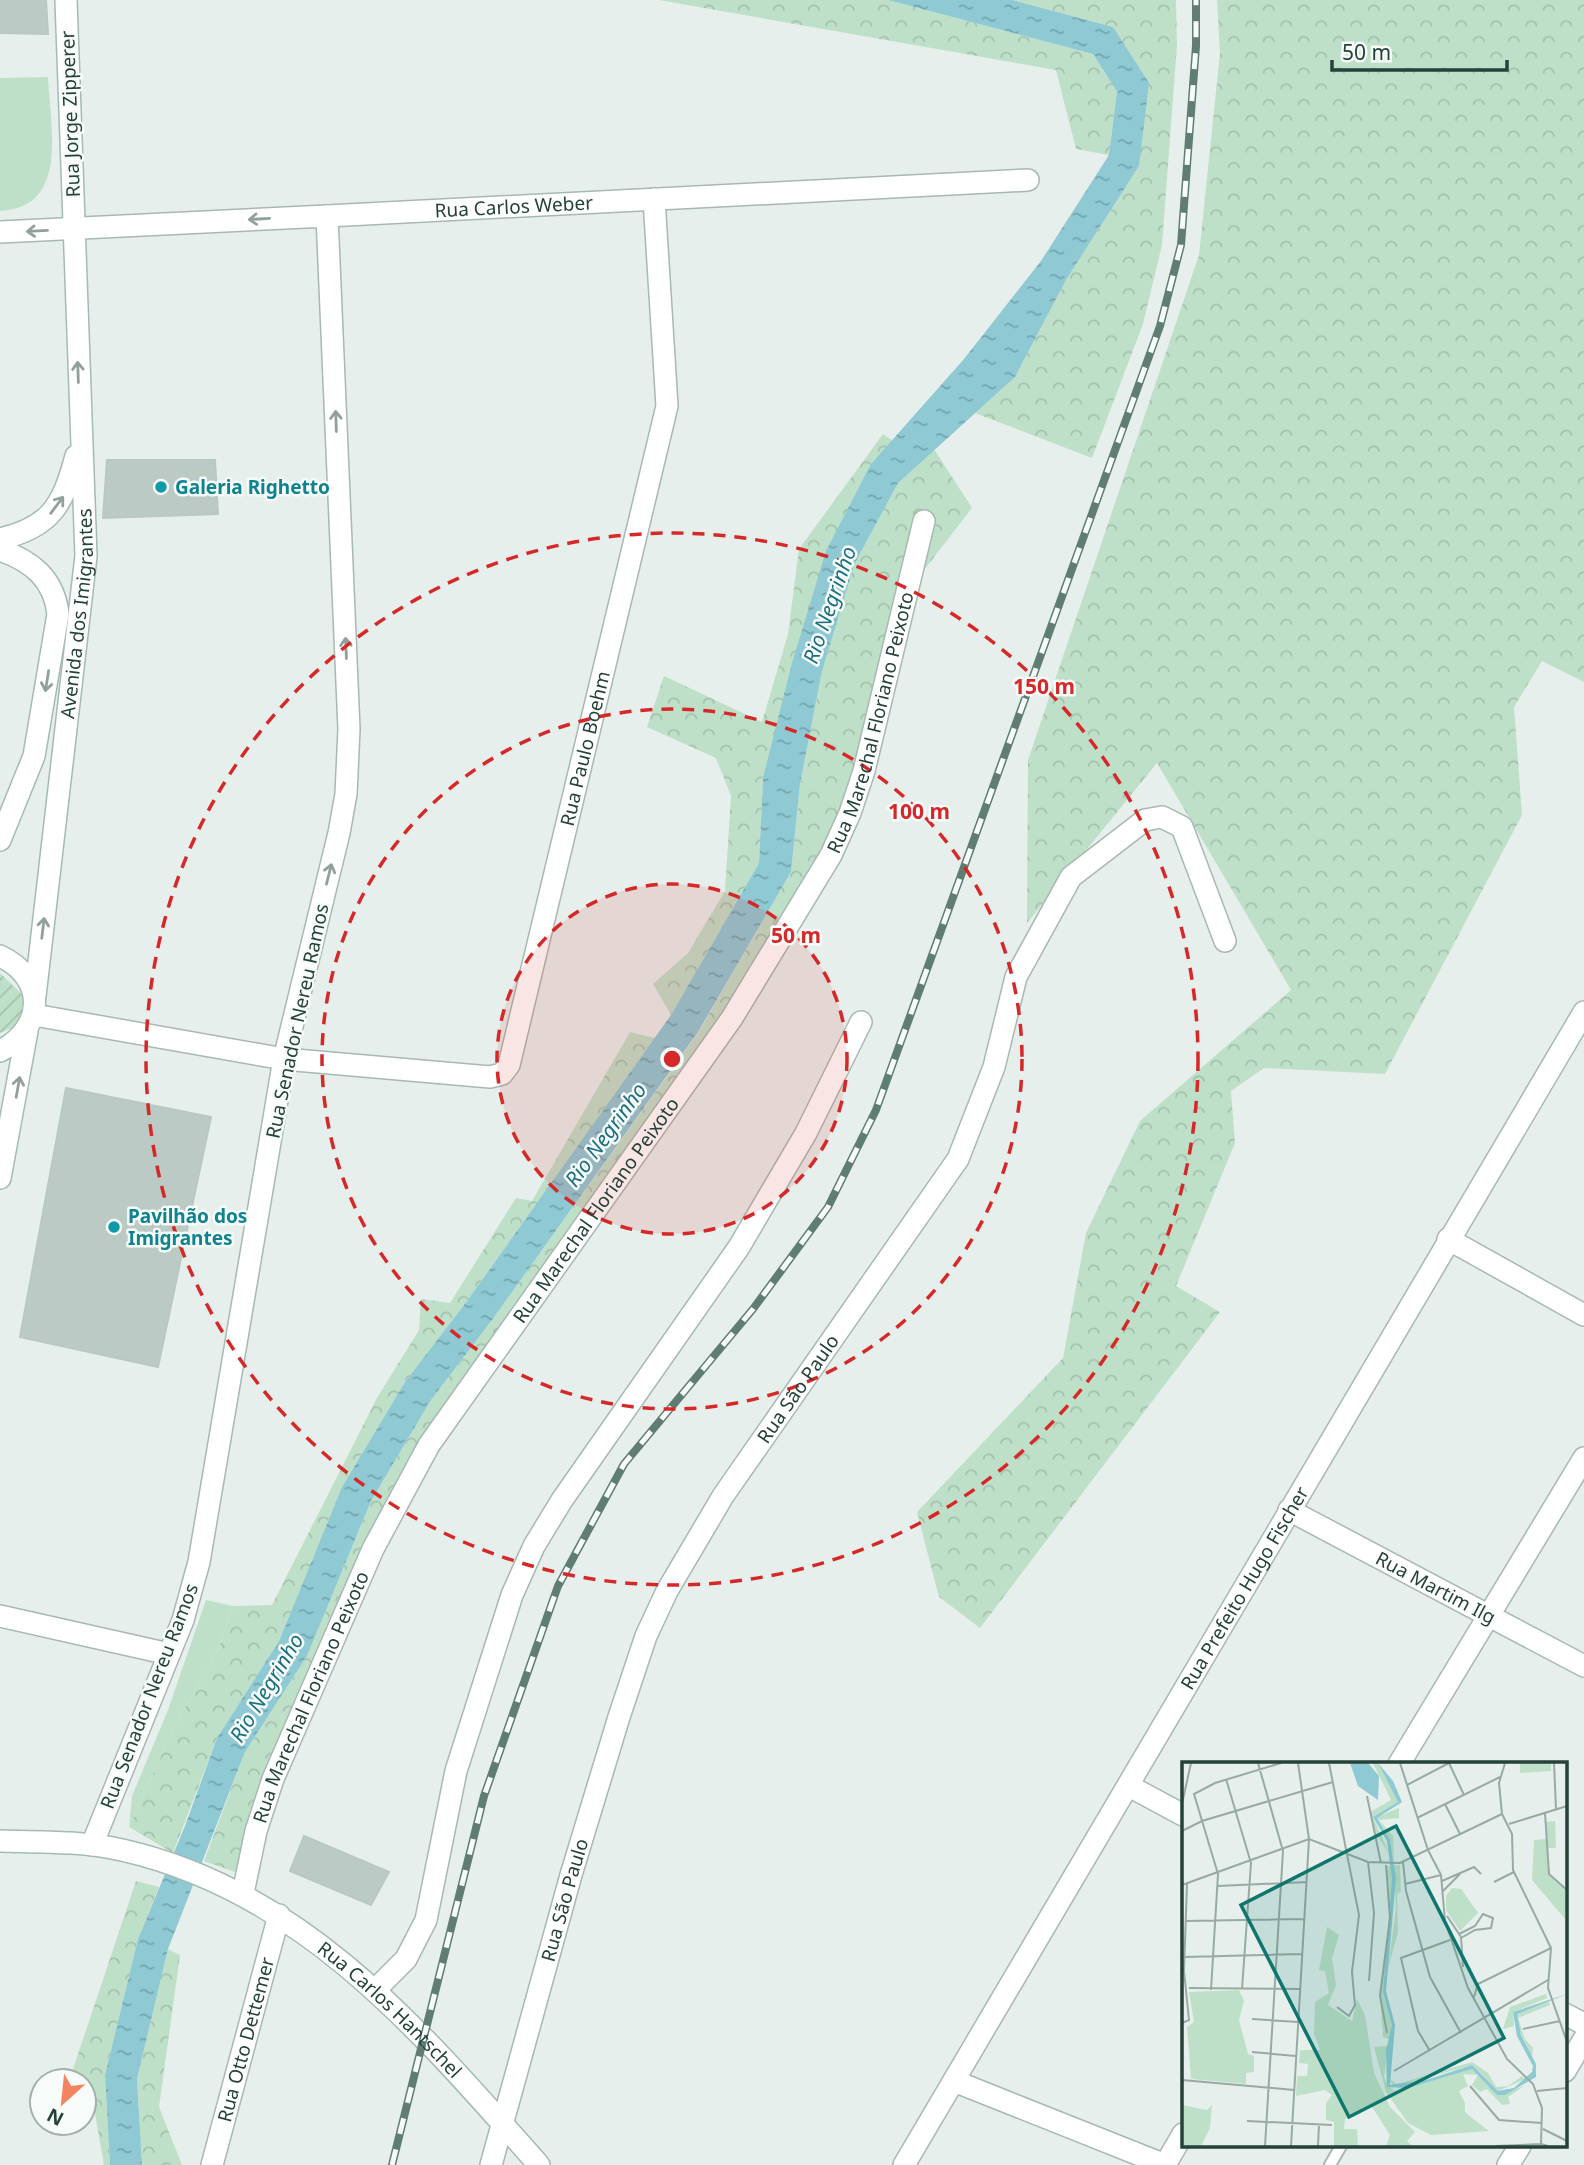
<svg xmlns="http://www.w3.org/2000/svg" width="1584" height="2165" viewBox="0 0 1584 2165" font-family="'Noto Sans',sans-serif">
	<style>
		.forest { fill: url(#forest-crowns) }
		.park { fill: #bfe0c8 }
		.garden { fill: url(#garden-furrows) }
		.water { fill: url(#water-ripples) }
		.building { fill: #bbcac4; stroke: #b8c9c2; stroke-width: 2 }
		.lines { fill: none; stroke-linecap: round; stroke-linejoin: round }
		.service-casing { stroke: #a8b8b2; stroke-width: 14 }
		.minor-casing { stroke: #a8b8b2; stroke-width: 24 }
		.tertiary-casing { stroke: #a8b8b2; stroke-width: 24 }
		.secondary-casing { stroke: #a4bbb3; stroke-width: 24 }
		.service { stroke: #fff; stroke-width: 10 }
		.minor { stroke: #fff; stroke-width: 21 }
		.tertiary { stroke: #fff; stroke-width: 21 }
		.secondary { stroke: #fff; stroke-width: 21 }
		.rail-casing { stroke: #5f7d75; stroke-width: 8 }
		.rail { stroke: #f7fbf9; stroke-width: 5; stroke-dasharray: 16; stroke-linecap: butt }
		.oneway { stroke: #92a09c }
		.ring { fill: none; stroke: #d62828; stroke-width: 3.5; stroke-dasharray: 12 9 }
		.culture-dot { fill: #0f9aa8; stroke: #f7fbf9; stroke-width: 2.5 }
		.labels { text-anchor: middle; stroke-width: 5; stroke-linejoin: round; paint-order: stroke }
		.street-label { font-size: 19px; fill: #24423a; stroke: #f7fbf9 }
		.culture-label { font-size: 19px; font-weight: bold; fill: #0d838f; stroke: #f7fbf9; text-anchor: start }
		.water-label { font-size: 21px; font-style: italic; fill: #1c6f80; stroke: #f7fbf9 }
		.inset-road { fill: none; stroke: #98aaa4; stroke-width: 2 }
		.view { fill: #0f766e; fill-opacity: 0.15; stroke: #0f766e; stroke-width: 3.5 }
		.inset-edge { fill: none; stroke: #24423a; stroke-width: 3.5 }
		.centre { fill: #d62828; stroke: #f7fbf9; stroke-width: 3.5 }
		.ring-label { font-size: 21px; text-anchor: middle; font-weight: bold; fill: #d62828; stroke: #f7fbf9; stroke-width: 5; stroke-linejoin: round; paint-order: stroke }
	</style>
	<defs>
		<pattern id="forest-crowns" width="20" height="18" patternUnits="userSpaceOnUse" patternTransform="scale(1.75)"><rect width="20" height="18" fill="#bfe0c8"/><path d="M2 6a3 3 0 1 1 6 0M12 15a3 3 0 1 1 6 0" fill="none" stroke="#a4c1ad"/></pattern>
		<pattern id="garden-furrows" width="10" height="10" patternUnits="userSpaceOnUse" patternTransform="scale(1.75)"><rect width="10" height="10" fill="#bfe0c8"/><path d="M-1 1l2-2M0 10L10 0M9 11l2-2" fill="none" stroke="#a4c1ad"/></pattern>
		<pattern id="water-ripples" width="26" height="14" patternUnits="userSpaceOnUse" patternTransform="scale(1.75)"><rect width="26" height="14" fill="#8ec9d4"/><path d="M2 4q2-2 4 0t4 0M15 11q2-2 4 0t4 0" fill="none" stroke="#74a5ad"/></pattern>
	</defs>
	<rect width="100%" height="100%" fill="#e6efeb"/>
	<path class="forest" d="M659,0H888L1093,54L1117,90L1109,155L1076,149L1056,70Z
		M1012,0H1176L1177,45L1162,245L1143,324L1092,458L975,413L1015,377L1066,280L1139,166L1113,27Z
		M1217,0H1584V682L1542,661L1514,707L1522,815L1385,1074L1264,1068L1231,1091L1235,1143L1176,1286L1220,1312L980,1628L939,1597L917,1512L1063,1358L1086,1233L1140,1121L1291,990L1157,763L1027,923L1028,760L1199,255L1220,53Z
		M883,434L893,441L871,464L763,778L759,863L671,1015L653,984L688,953L725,891L731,796L716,758L647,727L664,676L762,722L788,634L799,549Z
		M934,449L972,508L907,592L831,855L373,1549L246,1876L204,1861L245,1752L307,1656L371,1501L431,1400L492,1320L698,1033L791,872L800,784L822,671L855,563L898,483Z
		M630,1032L655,1038L467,1301L405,1382L342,1487L279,1641L217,1738L173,1853L129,1827L174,1727L218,1650L233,1606L272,1605L377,1398L419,1330L421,1299L450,1303L516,1198L532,1201Z
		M136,1881L159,1887L138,1939L105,2075L110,2165H104L95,2114L84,2106V2081H69Z
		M168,1949L180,1955L159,2107L182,2165H142L137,2079Z"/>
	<path class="park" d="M48,77C50,126 70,208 0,211V78Z
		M206,1600L233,1606L218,1650L174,1727L129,1827L132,1796L168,1710Z"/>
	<path class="garden" d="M0,973L26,998L28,1008L17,1026L0,1033Z"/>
	<path class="water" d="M888,0H1012L1113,27L1149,83L1139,166L1066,280L1015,377L898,483L855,563L822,671L800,784L791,872L698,1032L492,1320L431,1400L371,1501L307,1656L245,1752L168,1949L137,2079L142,2165H110L105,2075L138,1939L185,1826L217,1738L279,1641L342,1487L405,1382L467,1301L671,1015L759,863L763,778L792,663L826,551L871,464L964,359L1041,261L1109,155L1117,91L1093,54Z"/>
	<path class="building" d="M0,0H46L48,34L0,33Z
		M107,460H215L218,514L103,518Z
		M66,1088L211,1117L158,1367L20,1337Z
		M304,1836L389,1872L371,1905L290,1871Z"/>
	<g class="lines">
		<g class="service-casing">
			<path id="service" d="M1330,2165L1341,2146"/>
		</g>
		<g class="minor-casing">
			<g id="minor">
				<path id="s1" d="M327,216L1028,180"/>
				<path id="s2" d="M284,1059L490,1077L502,1074L509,1065L667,406L654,199"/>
				<path d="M1448,1239L1584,1315"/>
				<path id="s3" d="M1289,1510L1584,1666"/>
				<path d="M0,1616L169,1654"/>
				<path d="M1399,1764L1584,1458"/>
				<path d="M1129,1786L1183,1815"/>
				<path id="s4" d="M243,1893L256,1831L273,1779L373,1549L429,1445L732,1018L831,855L850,813L864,771L924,521"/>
				<path d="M376,1989L406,1959L426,1920L456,1771L512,1595L534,1546L562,1500L739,1247L806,1133L861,1022"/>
				<path d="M1565,2014L1584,2024"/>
				<path d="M1565,2071L1584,2039"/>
				<path d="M954,2081L1165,2165"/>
				<path id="s5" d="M212,2165L279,1915"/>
				<path id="s6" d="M491,2165L571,1875L619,1717L646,1636L667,1591L723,1496L958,1159L994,1067L1016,977L1071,877L1145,820L1162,817L1182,827L1225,941"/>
				<path id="s7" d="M904,2165L1584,1012"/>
				<path d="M1165,2165L1183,2134"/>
				<path d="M1508,2165L1520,2146"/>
			</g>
		</g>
		<g class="tertiary-casing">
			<path id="tertiary" d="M0,232L327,216L349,729L346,794L339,833L284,1059L199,1562L183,1620L92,1845
				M34,1015L284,1059"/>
		</g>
		<g class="secondary-casing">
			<g id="secondary">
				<path d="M0,539C52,527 63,504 76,456"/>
				<path d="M0,550C32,561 54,579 58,614L34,756L0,840"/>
				<path d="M0,956C47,978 45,1028 0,1051"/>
				<path id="s8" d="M35,996L86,556L66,0"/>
				<path d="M0,1178L27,1031"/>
				<path id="s9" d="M0,1841C40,1842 82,1841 122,1850C304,1891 421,2032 539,2165"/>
			</g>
		</g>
		<use href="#service" class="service"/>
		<use href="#minor" class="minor"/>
		<use href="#tertiary" class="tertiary"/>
		<use href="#secondary" class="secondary"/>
		<g class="rail-casing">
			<path id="rail" d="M392,2165L484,1796L558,1586L624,1464L753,1309L828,1207L876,1110L1160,326L1181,245L1196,46V0"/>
		</g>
		<use href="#rail" class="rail"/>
	</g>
	<defs><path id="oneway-shaft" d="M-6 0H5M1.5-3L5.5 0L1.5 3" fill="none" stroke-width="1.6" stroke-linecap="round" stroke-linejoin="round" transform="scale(1.75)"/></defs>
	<g class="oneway">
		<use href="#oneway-shaft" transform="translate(259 219) rotate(177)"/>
		<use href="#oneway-shaft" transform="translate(37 231) rotate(177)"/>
		<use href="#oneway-shaft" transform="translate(78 372) rotate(-92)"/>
		<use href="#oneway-shaft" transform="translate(336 421) rotate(-92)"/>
		<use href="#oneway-shaft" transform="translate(57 505) rotate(-53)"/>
		<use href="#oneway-shaft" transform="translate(346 648) rotate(-92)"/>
		<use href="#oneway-shaft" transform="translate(47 681) rotate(99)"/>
		<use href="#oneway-shaft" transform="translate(329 874) rotate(-76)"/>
		<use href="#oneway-shaft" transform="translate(43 928) rotate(-83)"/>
		<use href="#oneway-shaft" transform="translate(18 1087) rotate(-80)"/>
	</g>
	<circle cx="672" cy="1059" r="175" fill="#d62828" fill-opacity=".12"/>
	<g class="ring">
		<circle cx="672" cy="1059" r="175"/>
		<circle cx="672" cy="1059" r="350"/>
		<circle cx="672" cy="1059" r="526"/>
	</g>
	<g class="culture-dot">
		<circle cx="161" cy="487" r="7"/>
		<circle cx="114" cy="1227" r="7"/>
	</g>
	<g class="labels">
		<g class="street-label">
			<text transform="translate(70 114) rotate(-92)" y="7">Rua Jorge Zipperer</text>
			<text dy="7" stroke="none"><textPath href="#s1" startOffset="187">Rua Carlos Weber</textPath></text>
			<text dy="7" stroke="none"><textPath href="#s8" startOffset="385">Avenida dos Imigrantes</textPath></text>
			<text dy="7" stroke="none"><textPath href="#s4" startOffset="1340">Rua Marechal Floriano Peixoto</textPath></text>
			<text dy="7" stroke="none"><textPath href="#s2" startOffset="556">Rua Paulo Boehm</textPath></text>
			<text transform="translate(297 1021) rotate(-78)" y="7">Rua Senador Nereu Ramos</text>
			<text dy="7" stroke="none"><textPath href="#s4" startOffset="775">Rua Marechal Floriano Peixoto</textPath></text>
			<text dy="7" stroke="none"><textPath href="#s6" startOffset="842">Rua São Paulo</textPath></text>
			<text dy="7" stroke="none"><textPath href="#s7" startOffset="670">Rua Prefeito Hugo Fischer</textPath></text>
			<text dy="7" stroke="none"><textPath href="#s3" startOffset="166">Rua Martim Ilg</textPath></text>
			<text transform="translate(149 1696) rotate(-69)" y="7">Rua Senador Nereu Ramos</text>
			<text dy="7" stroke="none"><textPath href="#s4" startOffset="208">Rua Marechal Floriano Peixoto</textPath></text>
			<text dy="7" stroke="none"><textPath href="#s6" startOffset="275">Rua São Paulo</textPath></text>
			<text dy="7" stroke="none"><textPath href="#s9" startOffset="439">Rua Carlos Hantschel</textPath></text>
			<text dy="7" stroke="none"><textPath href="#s5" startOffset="130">Rua Otto Dettemer</textPath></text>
		</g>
		<g class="culture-label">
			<text x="175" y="494">Galeria Righetto</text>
			<text x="128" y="1223">Pavilhão dos<tspan x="128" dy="22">Imigrantes</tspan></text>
		</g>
		<g class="water-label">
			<text transform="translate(830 605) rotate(-71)" y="7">Rio Negrinho</text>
			<text transform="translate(606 1135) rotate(-54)" y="7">Rio Negrinho</text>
			<text transform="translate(267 1688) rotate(-59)" y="7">Rio Negrinho</text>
		</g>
	</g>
	<g transform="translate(1182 1762)">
		<rect width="385" height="385" fill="#e6efeb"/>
		<path d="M270,126L279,127L296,151L278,169L264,148V134Z" fill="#bfe0c8"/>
		<path d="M191,1H196L216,40L191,55L208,93L192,69L188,50L209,38ZM217,46V56L197,58L211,74L212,99L208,78L195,55ZM373,59L374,86H366L367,112L385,128L383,157L350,118L352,78L365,77L364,60ZM212,103H218L219,130L215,132L216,170L206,207L214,147ZM204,104H209L210,117V160L201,230L210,263L208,278L201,275L198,234L208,156ZM145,165L157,173L150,196L154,223L146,243L170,259L175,237L183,253L192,311L208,345L233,370L225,379L230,384H204L208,373L190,345L163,357L162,367H175L176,384H152V360L144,358V341L150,333L143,328L114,334L115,314H125L126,302L117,301L118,288H138L132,272L133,240L147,231L143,209L137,208ZM57,228L62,239L57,258L66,292L72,294V310L64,311V322L9,317L5,265L12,260L7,230ZM364,232L365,236L331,250L332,264L321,267L328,245ZM367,239L368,243L336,256L343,277L351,286L350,295L334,261V252ZM206,284L202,316L212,329L290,307L296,310L315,333L342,324L326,335L328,342L320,343L305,327L298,330L290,323L296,313L282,312L266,328L285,352L307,369L249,373L226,361L204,330L192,285ZM290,300L306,311L314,325L326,324L340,314L343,317L316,329L290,303L212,325L206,316L215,322ZM0,343L25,348L30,343L28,366L19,384H0Z" fill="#bfe0c8"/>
		<path d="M338,1H369V9L338,11Z" fill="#bfe0c8"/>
		<path d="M281,312L286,324L277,329L283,341L282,371H257L233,363L216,347L211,331Z" fill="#bfe0c8"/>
		<path d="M168,1H186L197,14L196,38L176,24ZM196,1L211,19L220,40L195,56L208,78L214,116L204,229L213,263L208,323L244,318L290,303L316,329L332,326L350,310L351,304L335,274L331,250L385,232L335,252L339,273L354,302V315L323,333H315L290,307L226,326L205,325L204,289L210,263L201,230L210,117L205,79L191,55L216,40Z" fill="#8ec9d4"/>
		<path class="inset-road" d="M76,1L101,89L83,384M147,1L177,153L170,210L173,243L167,254L155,245M218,1L246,88L259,113L263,159L286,226L325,297L351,322L360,346L359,382L366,384M267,1L282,33M323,1L317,21L320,52L330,72L331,108L369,186L366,226L385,280M372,1L374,47M44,17L69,101L60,227M225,23L267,1M185,34L199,101M0,42L9,1M263,42L278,72M363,51L367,112L385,128M235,56L318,15M327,62L385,44M0,69L20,59L151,20M186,100L192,151L187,219M221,100L224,129L248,215L279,271M204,103L208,156L198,234L205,271M260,119L292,105L299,112M312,120L332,110M223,122L259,113M0,123L127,77L186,100L218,101L320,52M36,124L125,120M261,129L278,112M265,154L279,175L281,205M4,159L122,157M277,172L293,164L301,152L311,156L309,166L293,168L279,176M2,195L120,192M7,226L118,227M29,228L36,112L12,32L33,21L99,1M292,235L296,222L369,186M70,257L116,260M0,261L7,258L2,209L5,122M341,267L378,259M248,289L236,269L219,196L268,178M70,290L114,294M212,309L366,218M0,318L112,328M288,324L317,358L360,361M355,329L385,326M65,359L150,363M361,367L385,379M109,384L127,77L116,1M136,384L137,362M314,384L359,382"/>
		<path class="view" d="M214,64L322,276L167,355L59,143Z"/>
		<rect width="385" height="385" class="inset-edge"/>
	</g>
	<circle cx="672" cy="1059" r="10" class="centre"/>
	<g class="ring-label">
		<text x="1044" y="694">150 m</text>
		<text x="919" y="819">100 m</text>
		<text x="796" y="943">50 m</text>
	</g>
	<g transform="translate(63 2102) rotate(207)"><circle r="33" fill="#f7fbf9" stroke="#a3b1ad" stroke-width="2"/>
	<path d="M0-5L12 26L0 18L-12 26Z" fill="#f4845f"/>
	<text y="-10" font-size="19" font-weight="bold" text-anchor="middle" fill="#24423a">N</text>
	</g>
	<path d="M1332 60v10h175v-10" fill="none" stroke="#24423a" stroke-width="3.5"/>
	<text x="1342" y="60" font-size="21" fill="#24423a" stroke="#f7fbf9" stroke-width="5" paint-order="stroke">50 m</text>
</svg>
